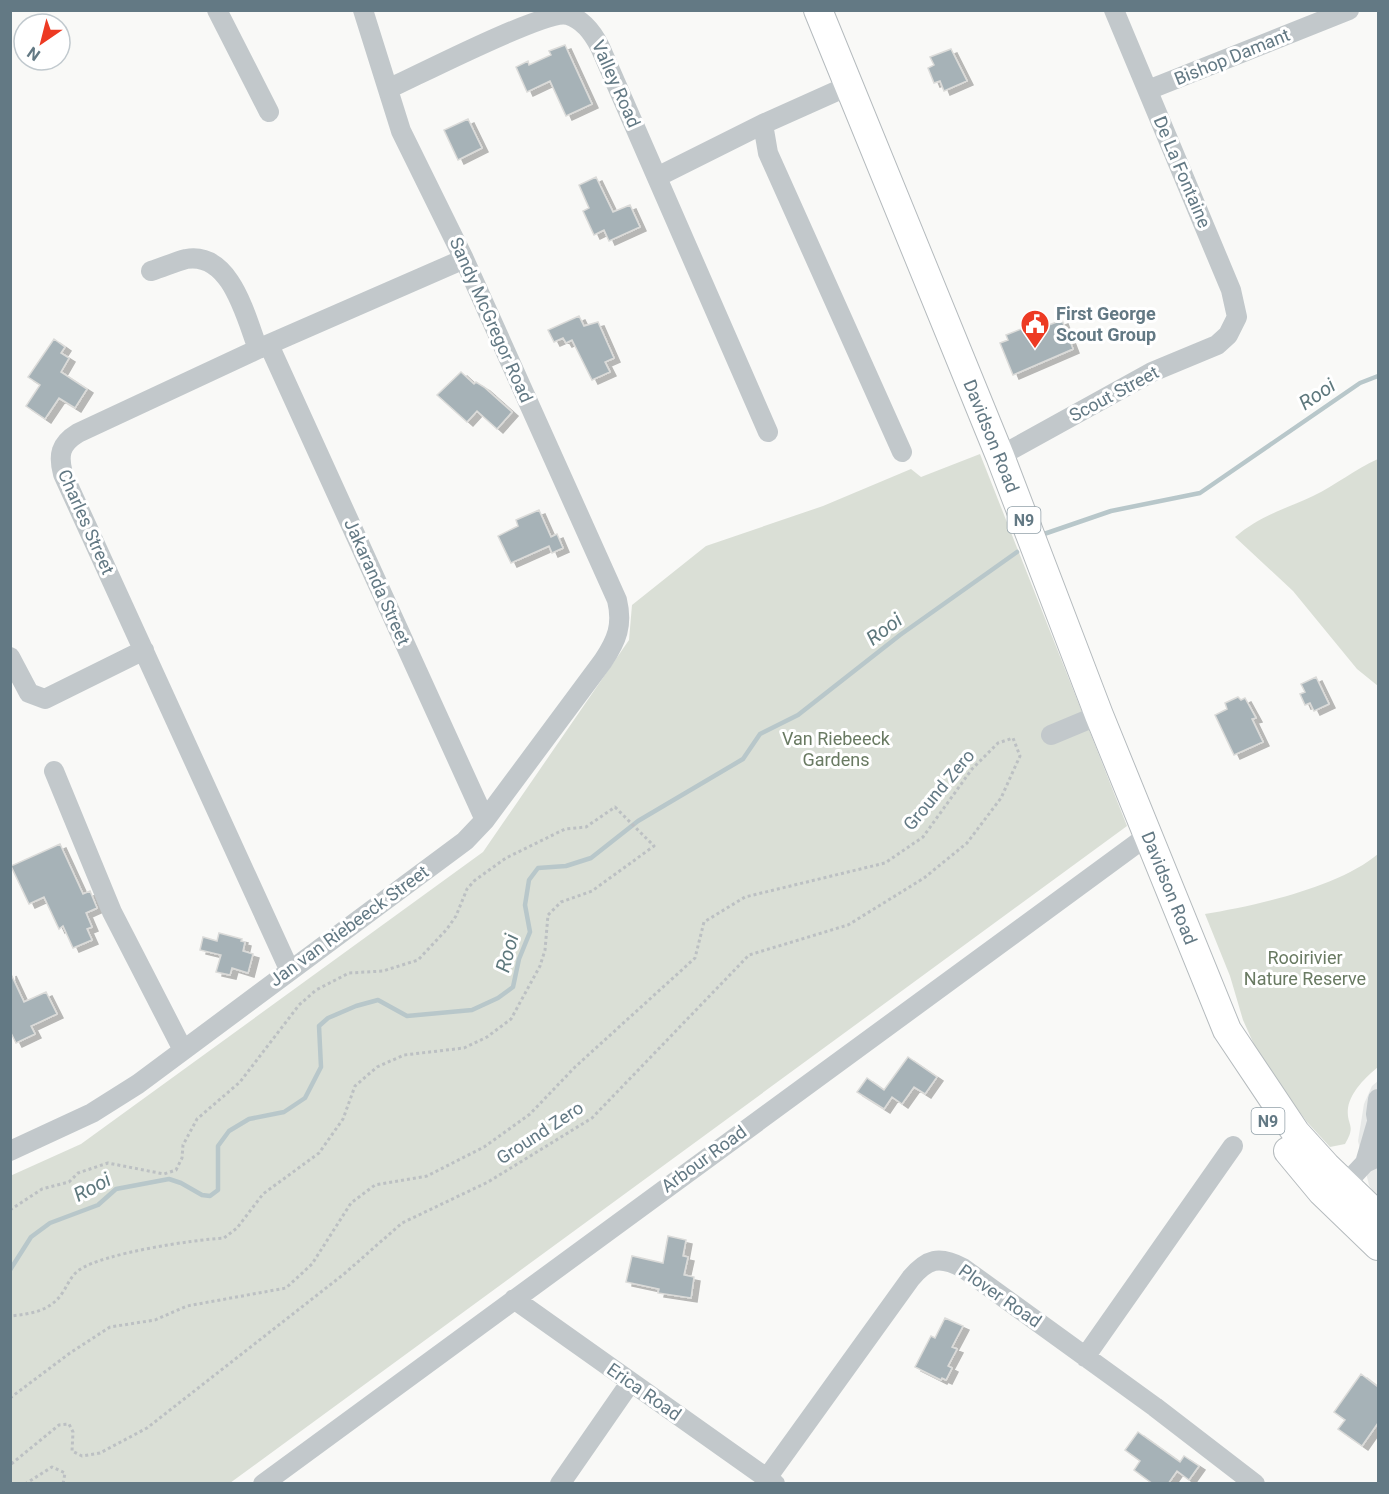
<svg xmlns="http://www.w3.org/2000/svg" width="1389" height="1494" viewBox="0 0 1389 1494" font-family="Roboto,sans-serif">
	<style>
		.built { fill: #e7e9e8 }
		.green { fill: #dadfd6 }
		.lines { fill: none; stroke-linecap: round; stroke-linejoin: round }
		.stream { stroke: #b8c7ca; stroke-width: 4.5 }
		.building { fill: #a6b2b7; stroke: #dbdbd9; stroke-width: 1.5; filter: url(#shadow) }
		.highway-casing { stroke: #b5bbbe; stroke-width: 30 }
		.path { stroke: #bcc0c3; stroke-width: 3; stroke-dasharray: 3 3; stroke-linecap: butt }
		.minor { stroke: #c2c8cb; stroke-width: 20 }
		.highway { stroke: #fff; stroke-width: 28 }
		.labels { text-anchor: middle; stroke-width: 6; stroke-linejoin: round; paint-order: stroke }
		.shield { fill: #fff; stroke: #92a1a9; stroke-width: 1.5 }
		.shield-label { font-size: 16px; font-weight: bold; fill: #637984 }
		.street-label { font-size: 18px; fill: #637984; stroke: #fff }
		.poi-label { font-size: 18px; font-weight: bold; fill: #637984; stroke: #fff; text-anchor: start }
		.park-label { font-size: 18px; fill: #697a62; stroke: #fff }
		.water-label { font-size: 20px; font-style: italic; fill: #5e787d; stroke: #fff }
	</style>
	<defs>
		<filter id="shadow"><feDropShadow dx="6" dy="4" stdDeviation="0" flood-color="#0004"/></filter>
	</defs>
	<rect width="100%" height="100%" fill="#f9f9f7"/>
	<path class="built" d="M1378,1081V1201L1369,1185L1358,1141L1364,1104L1372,1086Z"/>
	<path class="green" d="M980,454L1127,826L230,1483H11L10,1176L81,1144L483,852L629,640L632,605L706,546L823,506L911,469L921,477Z
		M1378,459V686L1357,669L1293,591L1235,537C1261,515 1283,510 1313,496C1336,485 1355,469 1378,459Z
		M1378,854V1067C1366,1077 1351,1091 1348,1108C1346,1126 1357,1124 1345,1144L1330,1147L1307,1122L1261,1060L1243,1020L1230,976L1205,914C1255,906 1339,887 1378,854Z"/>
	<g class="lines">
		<path class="stream" d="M1044,534L1111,511L1200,493L1360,383L1378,376
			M10,1270L31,1237L50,1223L98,1205L116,1189L169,1179L181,1183L202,1195L210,1196L218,1190V1146L229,1131L249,1119L284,1112L305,1098L321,1067L319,1026L328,1018L356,1006L378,1000L407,1016L472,1010L498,998L513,987L519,959L530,932L525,905L529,880L538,868L566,866L591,858L638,821L743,759L760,734L798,715L900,635L1017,552"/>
	</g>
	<path class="building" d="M565,45L592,104L566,116L550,81L527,92L516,67L528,61L529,65L551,55L549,51Z
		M951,49L967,81L944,91L940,81L934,83L928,68L934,65L930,57Z
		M468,119L482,148L458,160L444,130Z
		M596,177L613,212L630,205L640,227L609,241L604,230L594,235L583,211L589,208L579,185Z
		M579,316L584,326L598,322L614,358L605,362L610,372L592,380L572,340L566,343L563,338L554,342L548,330Z
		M1062,320L1073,349L1013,375L1000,343L1008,340L1006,335L1039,322L1041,328Z
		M54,339L65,347L61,353L69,358L61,372L87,389L75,408L59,398L45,419L26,406L40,385L28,377Z
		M461,372L474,384L476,382L484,387L512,412L497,429L477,411L467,422L437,395Z
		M539,510L551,537L557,534L563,548L552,553L549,546L511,563L498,536L518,526L516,520Z
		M1316,677L1329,704L1314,711L1310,703L1305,705L1300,694L1305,692L1301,684Z
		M1238,697L1241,700L1245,698L1256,718L1252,719L1263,742L1234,755L1215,715L1227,709L1225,703Z
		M60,844L83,894L90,891L97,908L86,913L92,927L87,929L92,940L73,948L63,926L59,929L44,897L29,904L11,866Z
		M219,933L242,939L241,941L245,942L243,951L253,954L248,973L232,968L230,975L216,972L221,955L200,950L203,937L217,941Z
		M10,972L24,1002L46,992L57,1014L31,1026L35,1034L16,1043L10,1031Z
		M908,1057L937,1077L925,1094L914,1087L902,1104L892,1097L884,1109L857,1092L867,1078L884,1090Z
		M668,1236L686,1240L683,1256L688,1257L684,1275L694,1277L691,1298L658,1293L659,1289L626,1282L632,1256L663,1263Z
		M945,1318L963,1326L952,1347L957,1349L948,1366L952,1368L946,1380L942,1378L941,1380L915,1367L931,1336L935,1338Z
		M1361,1374L1378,1387V1423L1362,1446L1338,1429L1345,1420L1334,1412Z
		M1138,1432L1180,1462L1184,1456L1199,1466L1189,1480L1177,1471L1168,1484H1153L1134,1470L1140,1461L1125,1450Z"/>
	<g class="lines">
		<g class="highway-casing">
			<path id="highway" d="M818,10L1000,456L1099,715L1227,1030L1296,1133L1326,1166L1378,1216
				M1288,1151L1322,1192L1378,1246"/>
		</g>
		<path class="path" d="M10,1210L42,1189L69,1182L78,1173L108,1163L164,1174L176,1170L182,1158L183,1145L197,1119L240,1082L299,1005L316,990L349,973L383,971L418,960L447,929L456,916L467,889L474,881L506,858L565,829L586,827L615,807L654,846L592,891L561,902L548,915L545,950L540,966L511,1019L487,1037L464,1048L404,1055L377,1067L355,1086L343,1119L319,1153L263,1194L237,1228L224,1238C192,1240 104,1253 79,1270C71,1276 68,1284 63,1292C51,1311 31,1314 10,1316
			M10,1398L70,1353L110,1327L155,1320L187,1306L286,1288L312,1264L351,1203L375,1185L427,1176L484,1147L530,1114L575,1067L695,958L704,922L745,897L885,863L923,837L972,769L998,743L1013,738L1020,756L1001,798L967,843L924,878L848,925L749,955L592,1118L488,1182L402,1223L344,1274L147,1428L100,1453L82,1456L72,1451L73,1432L69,1424L59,1425L10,1465
			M25,1484L52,1467L65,1473L63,1484"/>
		<path class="minor" d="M217,10L269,112
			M388,89C417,76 546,9 568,15C584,20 593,33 600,47L768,432
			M1148,90L1349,10
			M763,124L768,153L902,452
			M657,177L763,124L848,86
			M151,271C162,268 174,262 186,259C231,251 246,318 258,349
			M269,345L485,820
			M1000,456L1152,372L1217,345L1228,335L1237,317L1231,290L1114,10
			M10,657L29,693L45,699L144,650
			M1051,735L1099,715
			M54,771L112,912L183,1050
			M289,969L63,474C58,455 60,444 78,433L258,349L464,259
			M1378,1099L1376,1114L1378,1125
			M10,1151L92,1113L138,1084L465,841L485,820L603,661C617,640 623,625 617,600L464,259L401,131L363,10
			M1365,1163L1377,1122
			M1338,1192L1365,1163L1378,1157
			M514,1299L775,1484
			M1085,1357L1233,1146
			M767,1478L911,1278C927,1259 939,1255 963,1268L1155,1407L1255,1484
			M263,1484L1147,836
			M560,1484L630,1383"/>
		<use href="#highway" class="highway"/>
	</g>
	<defs>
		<g id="civic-pin" transform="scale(1.5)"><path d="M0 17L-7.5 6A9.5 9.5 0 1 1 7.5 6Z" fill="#ed3a23" stroke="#fff"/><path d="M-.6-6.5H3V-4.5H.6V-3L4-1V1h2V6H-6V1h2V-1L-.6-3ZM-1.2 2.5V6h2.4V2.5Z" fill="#fff"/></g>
	</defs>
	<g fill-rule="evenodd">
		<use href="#civic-pin" x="1035" y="324"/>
	</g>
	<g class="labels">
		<g class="shield">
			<rect x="1007.5" y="507" width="33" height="26" rx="4.5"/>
			<rect x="1251.5" y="1108" width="33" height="26" rx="4.5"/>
		</g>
		<g class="shield-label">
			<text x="1024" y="526">N9</text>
			<text x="1268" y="1127">N9</text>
		</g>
		<g class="street-label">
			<text transform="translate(1232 57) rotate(-22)" y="6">Bishop Damant</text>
			<text transform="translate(616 84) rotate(66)" y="6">Valley Road</text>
			<text transform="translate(1182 172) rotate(67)" y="6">De La Fontaine</text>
			<text transform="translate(491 320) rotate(66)" y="6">Sandy McGregor Road</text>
			<text transform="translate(1114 394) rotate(-28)" y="6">Scout Street</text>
			<text transform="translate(991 436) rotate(68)" y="6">Davidson Road</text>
			<text transform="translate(86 522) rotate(66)" y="6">Charles Street</text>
			<text transform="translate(377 582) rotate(66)" y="6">Jakaranda Street</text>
			<text transform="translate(939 790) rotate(-50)" y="6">Ground Zero</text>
			<text transform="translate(1169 888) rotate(68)" y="6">Davidson Road</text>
			<text transform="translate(349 926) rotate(-36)" y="6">Jan van Riebeeck Street</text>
			<text transform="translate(540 1133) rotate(-33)" y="6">Ground Zero</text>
			<text transform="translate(704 1159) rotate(-36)" y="6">Arbour Road</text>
			<text transform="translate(1000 1296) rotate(35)" y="6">Plover Road</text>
			<text transform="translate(644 1392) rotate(35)" y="6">Erica Road</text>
		</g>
		<g class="poi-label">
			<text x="1056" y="320">First George<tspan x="1056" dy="21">Scout Group</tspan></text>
		</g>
		<g class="park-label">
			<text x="836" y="745">Van Riebeeck<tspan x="836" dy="21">Gardens</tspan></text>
			<text x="1305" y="964">Rooirivier<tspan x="1305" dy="21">Nature Reserve</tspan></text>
		</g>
		<g class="water-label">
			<text transform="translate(1317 394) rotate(-34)" y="7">Rooi</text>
			<text transform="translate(884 629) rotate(-37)" y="7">Rooi</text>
			<text transform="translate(507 953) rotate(-75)" y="7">Rooi</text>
			<text transform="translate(92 1187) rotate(-28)" y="7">Rooi</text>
		</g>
	</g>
	<rect width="1389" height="1494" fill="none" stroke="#637984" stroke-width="24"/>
	<g transform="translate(42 42) rotate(215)"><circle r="28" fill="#ffffff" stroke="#c1c9ce" stroke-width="1.5"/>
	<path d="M0-4.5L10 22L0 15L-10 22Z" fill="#ed3a23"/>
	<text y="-9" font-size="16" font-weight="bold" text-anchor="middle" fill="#637984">N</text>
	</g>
</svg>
